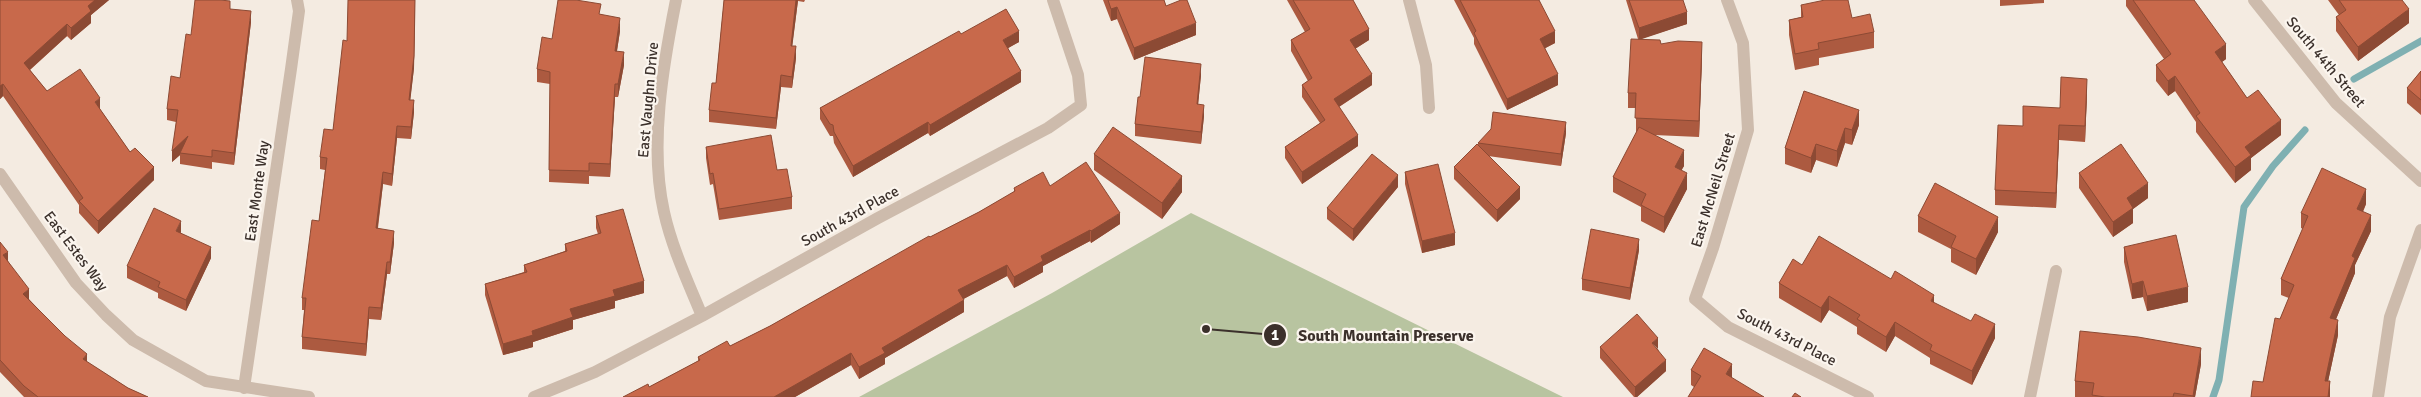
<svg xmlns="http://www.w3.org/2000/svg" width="2421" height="397" viewBox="0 0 2421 397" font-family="Signika,sans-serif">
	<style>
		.green { fill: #b8c4a0 }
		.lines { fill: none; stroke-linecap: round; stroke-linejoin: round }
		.stream { stroke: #7fb0b2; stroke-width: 7 }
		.street { stroke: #cdbbac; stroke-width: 12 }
		.wall { fill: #ac5a40 }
		.shaded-wall { fill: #8c4a34 }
		.building { fill: #c8694b; stroke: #8c4a34 }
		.labels { text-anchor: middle; stroke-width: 4.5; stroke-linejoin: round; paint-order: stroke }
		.street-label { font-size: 15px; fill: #3b302b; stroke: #fbf5ee }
		.leader { fill: none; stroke: #3b302b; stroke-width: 2 }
		.callout-dot { fill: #3b302b; stroke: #fbf5ee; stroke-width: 2 }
		.mark-label { font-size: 15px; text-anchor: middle; font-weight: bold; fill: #fff }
		.callout-label { font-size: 16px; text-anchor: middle; font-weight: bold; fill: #3b302b; stroke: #fbf5ee; stroke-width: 4.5; stroke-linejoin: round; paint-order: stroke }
	</style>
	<rect width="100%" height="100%" fill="#f4ebe1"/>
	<path class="green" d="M1191,213L1563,397H859L1052,293Z"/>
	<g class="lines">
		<path class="stream" d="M2354,79L2421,41
			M2213,397L2219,380L2244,207L2273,166L2305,130"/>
		<path class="street" d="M676,0C663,65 649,146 664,212C672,248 688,282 702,316
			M1409,0L1426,65L1429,108
			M1727,0L1743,43L1748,130L1713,248L1695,299L1728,327L1868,397
			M2254,0L2336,103L2421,181
			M0,174L76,283L106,315L133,340L206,381L309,397
			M244,388L291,69L299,11L297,0
			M534,397L595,372L702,316L878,218L1048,128L1081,105L1078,75L1053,0
			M2030,397L2056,271
			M2378,397L2390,317L2421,230"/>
	</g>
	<path class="wall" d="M0,0H109L91,15V23L71,40L67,36L30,70L47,91L100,109L130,152L154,180L98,234L79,213V205L3,96L0,99Z
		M415,0L414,68L410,100L414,112L411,139L397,138L392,186L383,184L378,228L394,243L390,274H387L381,320L369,319L366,356L302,349V337L304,310H302V298L319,221L325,170L320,169V157L333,130L347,41Z
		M724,0H805L804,2L798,1L792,46L796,58L792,88L781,87L776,129L709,122V110L716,83Z
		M1103,0H1164L1166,6L1196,35L1134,60L1117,19L1111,21Z
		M1287,0H1353L1369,40L1355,49L1372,85L1339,107L1358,146L1302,184L1285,158V147L1320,123L1302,97V85L1308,81L1291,51V40L1305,32Z
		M1454,0H1539L1555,43L1545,48L1558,85L1507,110L1474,44V38Z
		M1626,0H1683L1687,24L1640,39L1661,44L1702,58L1699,137L1654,135L1684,166L1681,170L1687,189L1664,233L1641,221V207L1613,192V177L1636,134V108H1628V93L1638,39Z
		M2000,0H2044V3L2000,6Z
		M2126,0H2194L2226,59L2222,62L2247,98L2281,135L2251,158V170L2235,183L2196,132V122L2175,91L2168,96L2156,81V65L2164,59L2126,6Z
		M2328,0H2402L2409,23L2358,61L2336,31V17L2339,15Z
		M1801,5L1852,18L1874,32V48L1819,58V65L1795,70L1789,35V20L1801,17Z
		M230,9L251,22L234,165L212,162V169L180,164V155L172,162L176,122L167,120V109L180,78L191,35Z
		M601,14L620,31L617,51L624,65L618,97H615L610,177L589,176V184L549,182L550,84L537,82V69L552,39Z
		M961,34L1019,42L1008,48L1021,82L930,136L928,133L853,177L834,143L833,136H830L820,119V108Z
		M2421,71V115L2407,103V88Z
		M1201,75L1198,104L1204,116L1201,144L1135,136V124L1140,97Z
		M1804,91L1859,125L1852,145L1845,143L1837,167L1816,160L1811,173L1785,164V148Z
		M2087,94L2085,142L2059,140L2056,208L1995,205V190L2023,126Z
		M1566,133L1561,166L1488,156L1520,199L1497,222L1454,179V167L1478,145V143Z
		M706,147L777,170L792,197V209L719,220L713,184L710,185L706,158Z
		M1094,154L1182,192L1162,219L1094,170Z
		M1405,172L1455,245L1422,253L1405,184Z
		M2079,173L2148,198L2133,209V223L2113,237L2079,188Z
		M1050,186L1120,224L1091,243L1090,241L1043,266V272L1014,288L1007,276L963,299L964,312L885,358V364L859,379L851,365L795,397H623L649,387L698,361V357L730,346L770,326L930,237L979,212L1014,192V188Z
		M1398,187L1353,241L1327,219V208Z
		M2366,204L2363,212L2371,231L2355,265V273L2336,319L2338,335L2328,381H2330V397H2251L2263,382L2280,319L2289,298L2281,295V279L2303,229L2301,228V213Z
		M596,216L644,293L615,301V308L573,320V329L533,342V347L503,355L485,295V284L524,272V265L565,251V244L598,234L596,228Z
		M1918,216L1998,232L1976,275L1951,262V249L1918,232Z
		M181,232V233L211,258L186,311L158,298V293L127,278V266Z
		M0,242L8,261L29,299L87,362L128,388L148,397H24L0,372Z
		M2124,247L2188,302L2147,311L2143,297L2132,299L2124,262Z
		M1639,250L1630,300L1582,290V279Z
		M1802,265L1891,279L1995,338L1972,385L1930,364V358L1895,336L1886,352L1857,334V327L1829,310L1821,323L1779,298V283Z
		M1600,347L1658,349L1666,371L1637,397H1634L1600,358Z
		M2201,364L2195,397H2075V381Z
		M1691,370L1732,378L1694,387L1691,385Z"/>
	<path class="shaded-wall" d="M95,0H109L91,15V23L71,40V28L88,6Z
		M415,0L414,68L409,112V100Z
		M796,0H798L791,57V46Z
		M1117,7V19L1111,21V9Z
		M2409,9V23L2358,61V47Z
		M251,11V22L234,165V153Z
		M1687,12V24L1639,40V28Z
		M620,18V31L615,63V51Z
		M1196,23V35L1134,60V48Z
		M67,24V36L24,75V63Z
		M1369,29V40L1350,52V40Z
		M1019,31V42L1003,51V40Z
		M1555,31V43L1540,51V39Z
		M1702,42V58L1699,137V121Z
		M2226,44V59L2215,67V52Z
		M796,46V58L792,88V77Z
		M624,52V65L618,97V84Z
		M1201,64V75L1197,116V104Z
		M1021,71V82L930,136V125Z
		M1372,74V85L1334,110V99Z
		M1558,74V85L1507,110V99Z
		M781,75V87L776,129V118Z
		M2175,76V91L2168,96V81Z
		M2087,79V94L2085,142V126Z
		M3,84V96L0,99V86Z
		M615,84V97L610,177V164Z
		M100,98V110L95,102Z
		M414,100V112L411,139V127Z
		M1204,105V116L1201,144V132Z
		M1859,110V125L1852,145V130Z
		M2281,120V135L2251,158V170L2235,183V167L2245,147Z
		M928,122V133L853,177V166Z
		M1566,122V133L1561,166V154Z
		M2059,125V140L2056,208V193Z
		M397,126V138L392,186V174Z
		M1845,128V143L1837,167V151Z
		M1358,135V146L1302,184V172Z
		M188,136L180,153V155L172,162V151Z
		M1816,144V160L1811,173V158Z
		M1684,150V166L1675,182V167Z
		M154,167V180L98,234V221Z
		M383,172V184L376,240V228Z
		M1687,173V189L1664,233V217Z
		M1398,175V187L1353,241V229Z
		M1182,176V192L1162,219V203Z
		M2148,183V198L2133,209V223L2113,237V222L2127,198Z
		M1520,187V199L1497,222V210Z
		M2366,189V204L2357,224V209Z
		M1120,213V224L1091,243V231Z
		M2371,215V231L2355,265V273L2330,334V318L2352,256Z
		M1998,217V232L1976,275V259Z
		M181,221V232L176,243V231Z
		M1090,230V241L1043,266V272L1014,288V277L1041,256Z
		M394,231V243L390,274V262Z
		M1455,233V245L1422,253V241Z
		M1639,239V250L1630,300V288Z
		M211,247V258L186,311V300Z
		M8,252V263L3,255Z
		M387,262V274L381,320V308Z
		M1007,265V276L958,302V290Z
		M644,281V293L615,301V308L573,320V329L533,342V347L503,355V344L532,331L570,309L613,290Z
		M2143,281V297L2132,299V284Z
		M2188,287V302L2147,311V296Z
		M29,289V301L23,294Z
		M1934,295V309L1931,301Z
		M1829,296V310L1821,323V308Z
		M964,300V312L885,358V364L859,379V367L882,348Z
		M369,307V319L366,356V344Z
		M2338,320V335L2325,396V381Z
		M1895,322V336L1886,352V337Z
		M1995,324V338L1972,385V371Z
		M1658,338V349L1652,343Z
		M2201,348V364L2195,397H2193Z
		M851,353V365L795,397H774Z
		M87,354V365L83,359Z
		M1666,360V371L1637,397H1635V387Z
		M1732,364V380L1726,374Z
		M2330,381V397H2328Z"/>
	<path class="building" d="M0,0H95L88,6L91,11L71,28L67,24L24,63L47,91L80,69L100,98L95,102L130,152L135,148L154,167L98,221L79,201L83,198L3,84L0,86Z
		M195,0H220L230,1V9L251,11L234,153L212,150V157L180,153L188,136L172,151L178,110L167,109L171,76L180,78L186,34L191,35Z
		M348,0H415L414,56L409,100H414L411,127L397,126L392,174L383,172L376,228L394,231L390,262H387L381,308L369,307L366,344L302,337L306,298H302L312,220L319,221L327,158L320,157L324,129L333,130L343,40L347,41Z
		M558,0H576L601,4L599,14L620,18L615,51L624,52L618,84H615L610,164L589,163V171L549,170L550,72L537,69L542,37L552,39Z
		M724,0H796L791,46H796L792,77L781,75L776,118L709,110L712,83H716Z
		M1108,0H1164L1166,6L1181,0H1187L1196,23L1134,48L1117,7L1111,9Z
		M1293,0H1353L1369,29L1350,40L1372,74L1334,99L1358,135L1302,172L1285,147L1325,120L1302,85L1312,78L1291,40L1310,29Z
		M1460,0H1539L1555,31L1540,39L1558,74L1507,99L1474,33L1476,31Z
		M1629,0H1683L1687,12L1639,28Z
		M1825,0H1848L1852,18L1870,14L1874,32L1818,43L1819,49L1795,54L1789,20L1803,17L1801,5Z
		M2133,0H2194L2226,44L2215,52L2247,98L2258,90L2281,120L2245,147L2251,155L2235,167L2196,116L2200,113L2175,76L2168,81L2156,65L2171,54Z
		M2339,0H2402L2409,9L2358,47L2336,17L2346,10Z
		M1006,9L1019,31L1003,40L1021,71L930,125L928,122L853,166L834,132L833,125L830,124L820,108L959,31L961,34Z
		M1631,39L1660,40L1661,44L1678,41L1702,42L1699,121L1635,118L1636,93H1628Z
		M1145,57L1201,64L1197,104L1204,105L1201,132L1135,124L1138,97H1140Z
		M2421,71V100L2407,88Z
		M2061,77L2087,79L2085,126L2059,125L2056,193L1995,190L1998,125L2023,126V106L2060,108Z
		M1804,91L1859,110L1852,130L1845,128L1837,151L1816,144L1811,158L1785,148Z
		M1493,112L1566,122L1561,154L1478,143L1491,129Z
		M1113,127L1182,176L1162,203L1094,154Z
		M1639,127L1684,150L1675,167L1687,173L1664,217L1641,205L1646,194L1613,177Z
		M771,135L777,170L787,169L792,197L719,209L713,173L710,174L706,147Z
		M1477,144L1520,187L1497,210L1454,167Z
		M2121,144L2148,183L2127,198L2133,208L2113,222L2079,173Z
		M1372,154L1398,175L1353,229L1327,208Z
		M1086,162L1120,213L1091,231L1090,230L1041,256L1043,261L1014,277L1007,265L958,290L964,300L882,348L885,353L859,367L851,353L774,397H623L648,384L649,387L700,360L698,357L727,341L730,346L770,326L929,236L930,237L979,212L1015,191L1014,188L1043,172L1050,186Z
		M1438,164L1455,233L1422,241L1405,172Z
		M2322,168L2366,189L2357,209L2371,215L2352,256L2355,258L2330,318L2338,320L2325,381H2330L2328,397H2251L2253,381L2263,382L2275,318L2280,319L2294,285L2281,279L2308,216L2301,213Z
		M1935,183L1998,217L1976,259L1951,247L1956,236L1918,216Z
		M154,208L181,221L176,231L211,247L186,300L158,287L160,282L127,266Z
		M623,209L644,281L613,290L615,296L570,309L573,317L532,331L533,335L503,344L485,284L527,272L524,265L567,251L565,244L601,233L596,216Z
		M1591,229L1639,239L1630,288L1582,279Z
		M2176,235L2188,287L2147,296L2143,281L2132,284L2124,247Z
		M1819,236L1891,279L1895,271L1934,295L1931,301L1971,321L1975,314L1995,324L1972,371L1930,350L1932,345L1895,322L1886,337L1857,319L1860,315L1829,296L1821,308L1779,283L1793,259L1802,265Z
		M0,242L8,252L3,255L29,289L23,294L65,336L87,354L83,359L128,388L148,397H38L24,386L0,360Z
		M1637,314L1658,338L1652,343L1666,360L1635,387L1600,347Z
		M2080,331L2138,337L2201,348L2193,396L2174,393L2173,397H2105L2092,395L2094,383L2075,381Z
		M1704,348L1732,364L1726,374L1764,397H1688L1701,376L1691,370Z
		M1795,393L1801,397H1792Z"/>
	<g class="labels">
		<g class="street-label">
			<text transform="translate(2326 62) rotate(50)" y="5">South 44th Street</text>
			<text transform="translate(648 100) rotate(-85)" y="5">East Vaughn Drive</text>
			<text transform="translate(1713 190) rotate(-73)" y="5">East McNeil Street</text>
			<text transform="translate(257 191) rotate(-82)" y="5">East Monte Way</text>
			<text transform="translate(850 216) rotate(-29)" y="5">South 43rd Place</text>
			<text transform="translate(76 251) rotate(53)" y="5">East Estes Way</text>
			<text transform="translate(1787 337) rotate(27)" y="5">South 43rd Place</text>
		</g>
	</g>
	<path class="leader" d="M1206 329L1275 335"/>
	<g class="callout-dot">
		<circle cx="1206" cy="329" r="5"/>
		<circle cx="1275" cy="335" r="12"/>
	</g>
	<g class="mark-label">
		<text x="1275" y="340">1</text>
	</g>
	<g class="callout-label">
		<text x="1386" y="341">South Mountain Preserve</text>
	</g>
</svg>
